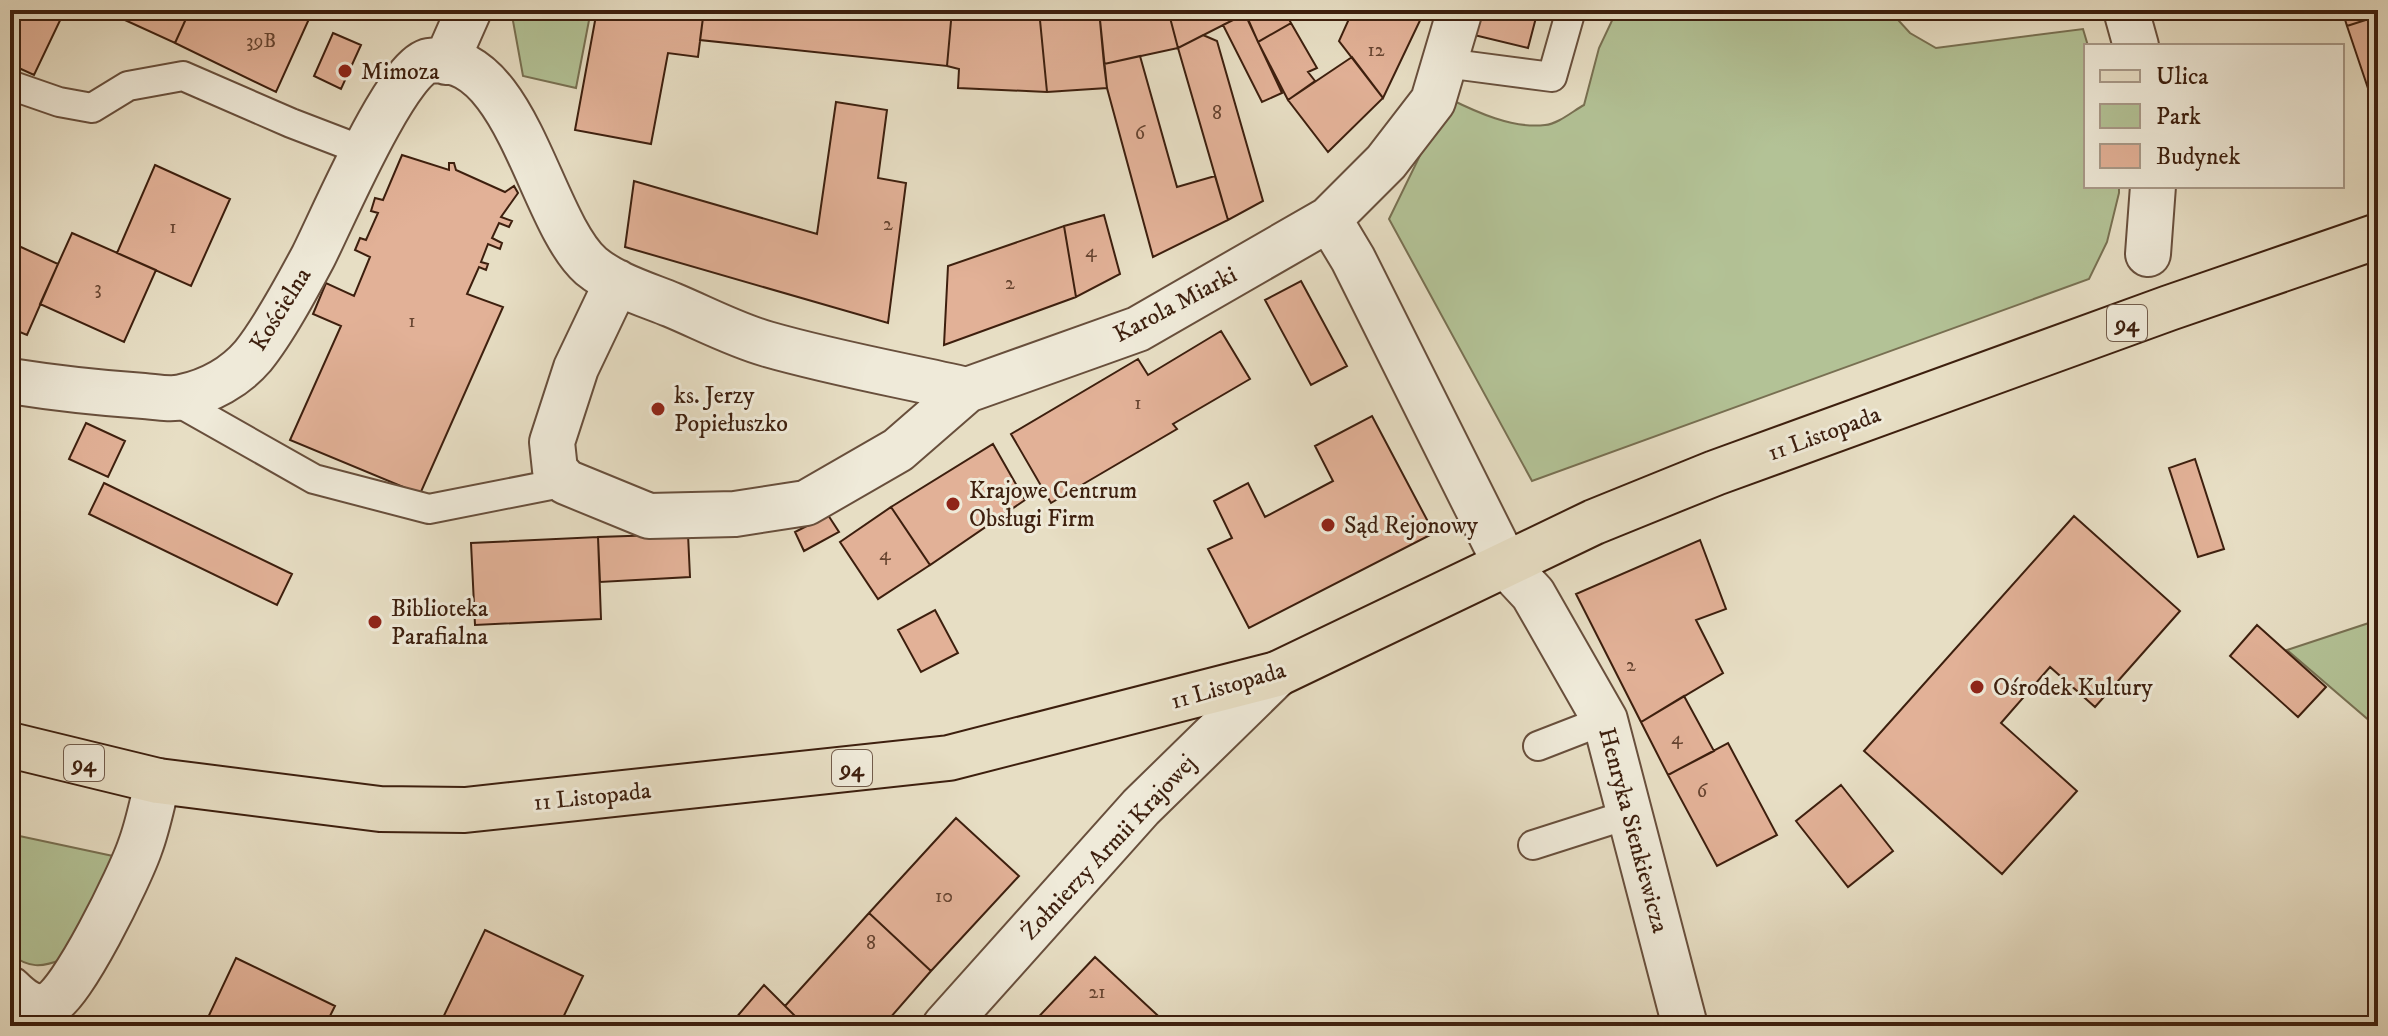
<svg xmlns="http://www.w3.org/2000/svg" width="2388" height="1036" viewBox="0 0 2388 1036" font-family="'IM FELL DW Pica',serif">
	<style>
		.green { fill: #b3c296; stroke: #787052; stroke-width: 2 }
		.building { fill: #e2b197; stroke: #3d1f0e; stroke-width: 2 }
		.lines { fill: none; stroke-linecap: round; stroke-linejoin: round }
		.lane-casing { stroke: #684f3c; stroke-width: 32 }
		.street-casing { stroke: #684f3c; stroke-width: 48 }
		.primary-casing { stroke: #3d1f0e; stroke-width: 48 }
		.lane { stroke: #efead9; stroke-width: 28 }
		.street { stroke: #efead9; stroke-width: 44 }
		.primary { stroke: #e7dec4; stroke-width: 44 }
		.poi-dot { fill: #8f2418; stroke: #efead9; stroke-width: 3 }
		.labels { text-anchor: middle; stroke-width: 6; stroke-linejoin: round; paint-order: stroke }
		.number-label { font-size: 20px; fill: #664430 }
		.shield { fill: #efead9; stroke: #725c4b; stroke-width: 2 }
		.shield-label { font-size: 22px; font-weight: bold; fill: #3d1f0e }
		.poi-label { font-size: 24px; fill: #3d1f0e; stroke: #efead9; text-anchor: start }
		.street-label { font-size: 24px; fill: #3d1f0e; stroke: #efead9 }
	</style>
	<rect width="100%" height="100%" fill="#e7dec4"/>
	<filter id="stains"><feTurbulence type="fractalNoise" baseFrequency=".0025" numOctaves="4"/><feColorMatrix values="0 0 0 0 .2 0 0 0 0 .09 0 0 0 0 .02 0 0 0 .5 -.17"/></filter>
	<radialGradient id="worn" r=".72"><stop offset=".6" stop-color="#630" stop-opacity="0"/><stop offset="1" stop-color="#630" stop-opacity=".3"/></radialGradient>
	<path class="green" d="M511,10H591L576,88L523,76Z
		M1617,10H1889L1910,33L1936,48L2083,29L2088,46L2086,186H2119V193L2107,242L2089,279L1532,481L1389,219L1448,98C1476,112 1513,129 1545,125C1558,124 1573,111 1584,105L1599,48Z
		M2378,620V728L2287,650Z
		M10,834L113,856L63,959C41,968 29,968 10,954Z"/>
	<path class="building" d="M10,10H65L34,75L10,64Z
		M103,10H190L175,43Z
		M190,10H288L309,19L276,92L175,43Z
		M597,10H704L698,57L668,53L651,144L575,130Z
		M704,10H952L947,66L700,40Z
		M952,10H1039L1047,92L958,88L959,69L947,66Z
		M1039,10H1099L1107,88L1047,92Z
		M1099,10H1168L1178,48L1104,64Z
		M1168,10H1244L1245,14L1178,48Z
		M1244,10H1284L1291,23L1258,42Z
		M1353,10H1425L1383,98L1339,41Z
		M1476,10H1538L1528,48L1470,34Z
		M1924,10H1966L1925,14Z
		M2342,10H2378V16L2347,26Z
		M1245,14L1282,93L1262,102L1223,25Z
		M2378,16V118L2347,26Z
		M1291,23L1317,68L1308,72L1315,81L1288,100L1258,42Z
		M333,33L361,45L341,89L314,76Z
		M1203,35L1217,41L1263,201L1228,220L1178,48Z
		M1140,56L1177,187L1215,176L1228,220L1153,257L1107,88L1104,64Z
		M1352,57L1383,98L1328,152L1288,100Z
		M836,102L887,110L878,178L906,183L888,323L625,247L634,181L817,234Z
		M402,155L449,170V163H454L456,170L505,192L514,186L518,193L501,217L512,221L509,227L499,223L492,238L502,243L500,249L488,244L481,262L488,264L486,270L479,267L467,294L503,307L420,494L290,440L341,326L313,314L326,283L354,296L370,257L355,250L360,238L366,240L378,213L371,211L375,198L383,200Z
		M155,165L230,199L191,286L117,253Z
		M1104,215L1120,274L1076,297L1064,226Z
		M1064,226L1076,297L944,345L948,266Z
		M72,233L156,270L124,342L40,304Z
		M10,242L58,264L27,335L10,328Z
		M1301,281L1347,366L1311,385L1265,300Z
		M1221,331L1250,379L1173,424L1177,429L1051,503L1011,434L1138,359L1148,375Z
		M1372,416L1434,533L1249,628L1208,549L1232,538L1214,501L1248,483L1265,517L1333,481L1315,446Z
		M86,423L125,441L108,477L69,459Z
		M993,444L1025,500L930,565L891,507Z
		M2195,459L2224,549L2198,557L2169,468Z
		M104,483L292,574L277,605L89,514Z
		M891,507L930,565L878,599L840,542Z
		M828,515L839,532L804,551L795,532Z
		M2074,516L2180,611L2095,707L2050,667L2001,723L2077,791L2002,874L1864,751Z
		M688,534L690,577L600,582L598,537Z
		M598,537L601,619L475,625L471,543Z
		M1700,540L1726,609L1696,620L1723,673L1641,722L1576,594Z
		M935,610L958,653L921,672L898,630Z
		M2257,625L2326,687L2298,717L2230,656Z
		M1684,696L1714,751L1668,775L1641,722Z
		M1728,743L1777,835L1717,866L1668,775Z
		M1841,785L1893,851L1848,887L1796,821Z
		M956,818L1019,876L931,971L869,913Z
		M869,913L931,971L883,1026H805L785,1006Z
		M485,930L583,976L559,1026H439Z
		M1095,957L1169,1026H1030Z
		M236,958L335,1006L325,1026H204Z
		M764,985L805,1026H729Z"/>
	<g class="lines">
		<g class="lane-casing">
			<path id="lane" d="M1445,63L1552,77L1571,10
				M10,85L59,102L92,108L128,86L183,76L291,123L364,151
				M171,398L314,479L429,509L566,482
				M1538,746L1605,720
				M1533,845L1630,814"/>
		</g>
		<g class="street-casing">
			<path id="street" d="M2126,10L2136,46
				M446,62L469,10
				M1329,219L1353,259L1506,565L1533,594L1605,720L1685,1026
				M2148,254L2153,186
				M617,282L576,368L552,442L555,470L566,482L649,516L735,514L806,503L898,450L967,390L1138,329L1329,219L1386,162L1433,101L1460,10
				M10,381C55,388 99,393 144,396C156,397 171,400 182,397C209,391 235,377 253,356C274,330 297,287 313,257C330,224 397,66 429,61C517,48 539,220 591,266C614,285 645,294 672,305C703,318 735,335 767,344C833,363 901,375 967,390
				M10,989C20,999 33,1010 48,1005C71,998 131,874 140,847C148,826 152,803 158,781
				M945,1026L1141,807L1277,674"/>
		</g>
		<g class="primary-casing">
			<path id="primary" d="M10,745L158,781L380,809L465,810L949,758L1277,674L1594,522L1715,473L2169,308L2378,236"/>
		</g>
		<use href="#lane" class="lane"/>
		<use href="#street" class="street"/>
		<use href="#primary" class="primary"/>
	</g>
	<g class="poi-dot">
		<circle cx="345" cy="71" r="8"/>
		<circle cx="658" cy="409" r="8"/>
		<circle cx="953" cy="504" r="8"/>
		<circle cx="1328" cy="525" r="8"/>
		<circle cx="375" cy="622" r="8"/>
		<circle cx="1977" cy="687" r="8"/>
	</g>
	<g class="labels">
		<g class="number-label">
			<text x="261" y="47">39B</text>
			<text x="1376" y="56">12</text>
			<text x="1217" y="119">8</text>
			<text x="1140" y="139">6</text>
			<text x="888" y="230">2</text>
			<text x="173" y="233">1</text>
			<text x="1091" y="257">4</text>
			<text x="1010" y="289">2</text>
			<text x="98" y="294">3</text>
			<text x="412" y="327">1</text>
			<text x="1138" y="409">1</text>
			<text x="885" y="560">4</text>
			<text x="1631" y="671">2</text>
			<text x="1677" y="744">4</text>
			<text x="1702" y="797">6</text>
			<text x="944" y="902">10</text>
			<text x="871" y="949">8</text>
			<text x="1097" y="998">21</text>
		</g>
		<g class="shield">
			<rect x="2107" y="305" width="40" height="36" rx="6"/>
			<rect x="64" y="745" width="40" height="36" rx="6"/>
			<rect x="832" y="750" width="40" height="36" rx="6"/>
		</g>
		<g class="shield-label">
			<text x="2127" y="331">94</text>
			<text x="84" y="771">94</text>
			<text x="852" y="776">94</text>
		</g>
		<g class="poi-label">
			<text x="361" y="79">Mimoza</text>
			<text x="674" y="403">ks. Jerzy<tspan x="674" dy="28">Popiełuszko</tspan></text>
			<text x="969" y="498">Krajowe Centrum<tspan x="969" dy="28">Obsługi Firm</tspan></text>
			<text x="1344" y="533">Sąd Rejonowy</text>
			<text x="391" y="616">Biblioteka<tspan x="391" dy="28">Parafialna</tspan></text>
			<text x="1993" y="695">Ośrodek Kultury</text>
		</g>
		<g class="street-label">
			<text transform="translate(1175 304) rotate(-28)" y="8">Karola Miarki</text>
			<text transform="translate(280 309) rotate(-58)" y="8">Kościelna</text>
			<text transform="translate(1824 433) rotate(-20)" y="8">11 Listopada</text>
			<text transform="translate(1228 685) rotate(-16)" y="8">11 Listopada</text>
			<text transform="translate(592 796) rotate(-6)" y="8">11 Listopada</text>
			<text transform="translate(1634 830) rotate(75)" y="8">Henryka Sienkiewicza</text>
			<text transform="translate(1108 847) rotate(-47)" y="8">Żołnierzy Armii Krajowej</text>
		</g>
	</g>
	<rect width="2388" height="1036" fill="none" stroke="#e7dec4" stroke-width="40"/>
	<rect x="12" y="12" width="2364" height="1012" fill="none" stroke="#3d1f0e" stroke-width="4"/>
	<rect x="20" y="20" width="2348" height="996" fill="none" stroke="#3d1f0e" stroke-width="2"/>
	<rect x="2084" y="44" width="260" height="144" fill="#efead9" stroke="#a89988" stroke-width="2"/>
	<rect x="2100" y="70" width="40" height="12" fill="#e7dec4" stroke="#a89988" stroke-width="2"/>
	<text x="2156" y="84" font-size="24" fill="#3d1f0e">Ulica</text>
	<rect x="2100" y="104" width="40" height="24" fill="#b3c296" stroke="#a89988" stroke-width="2"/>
	<text x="2156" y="124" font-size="24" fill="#3d1f0e">Park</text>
	<rect x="2100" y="144" width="40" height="24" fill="#e2b197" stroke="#a89988" stroke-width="2"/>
	<text x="2156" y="164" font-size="24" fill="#3d1f0e">Budynek</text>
	<rect width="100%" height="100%" filter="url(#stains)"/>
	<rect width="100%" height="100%" fill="url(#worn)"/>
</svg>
